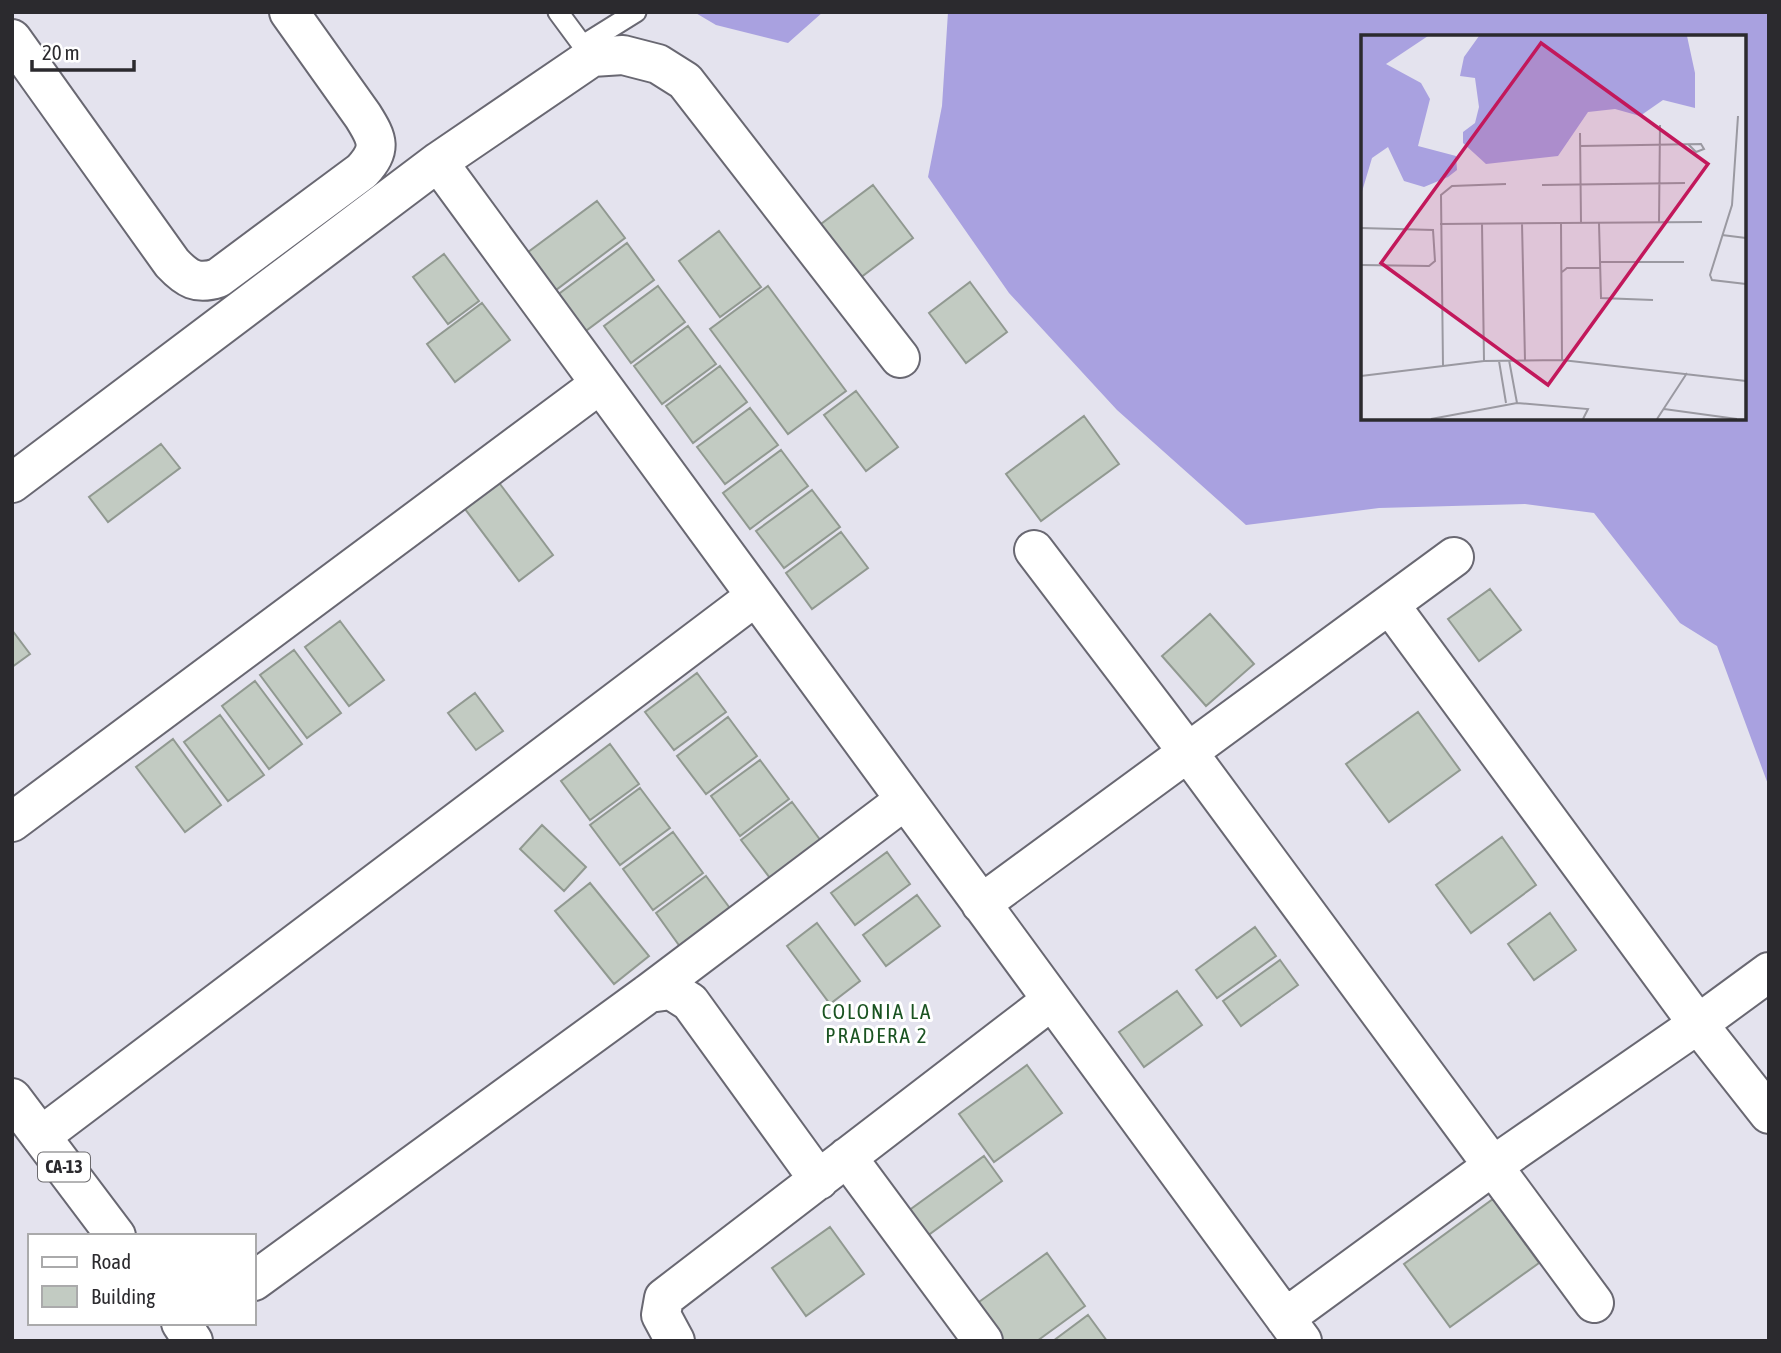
<svg xmlns="http://www.w3.org/2000/svg" width="1781" height="1353" viewBox="0 0 1781 1353" font-family="'Asap Condensed',sans-serif">
	<style>
		.forest { fill: #a9a1e0; fill-rule: evenodd }
		.building { fill: #c2cbc2; stroke: #919991; stroke-width: 2 }
		.lines { fill: none; stroke-linecap: round; stroke-linejoin: round }
		.lane-casing { stroke: #696872; stroke-width: 23 }
		.street-casing { stroke: #696872; stroke-width: 42 }
		.primary-casing { stroke: #696872; stroke-width: 42 }
		.lane { stroke: #fff; stroke-width: 19 }
		.street { stroke: #fff; stroke-width: 38 }
		.primary { stroke: #fff; stroke-width: 38 }
		.labels { text-anchor: middle; stroke-width: 6; stroke-linejoin: round; paint-order: stroke }
		.shield { fill: #fff; stroke: #6b6a6d; stroke-width: 2 }
		.shield-label { font-size: 18px; font-weight: bold; fill: #2b2a2e }
		.neighbourhood-label { font-size: 21px; letter-spacing: 2px; fill: #1a5321; stroke: #fff }
		.inset-road { fill: none; stroke: #9a99a1; stroke-width: 2 }
		.view { fill: #c2185b; fill-opacity: 0.15; stroke: #c2185b; stroke-width: 3.5 }
		.inset-edge { fill: none; stroke: #2b2a2e; stroke-width: 3.5 }
	</style>
	<rect width="100%" height="100%" fill="#e4e3ee"/>
	<path class="forest" d="M694,12H823L788,43L716,25Z
		M948,12H1769V787L1717,646L1680,623L1594,513L1525,504L1379,508L1246,525L1117,410L1009,293L928,177L942,106ZM1363,37H1744V418H1363Z"/>
	<path class="building" d="M873,185L913,238L852,284L813,230Z
		M597,201L625,238L548,296L520,258Z
		M719,231L761,287L720,317L679,261Z
		M627,243L654,280L579,336L552,299Z
		M444,254L479,301L448,324L413,277Z
		M970,282L1007,332L966,363L929,313Z
		M658,286L685,322L631,363L604,326Z
		M768,286L846,391L788,434L710,329Z
		M482,303L510,340L455,382L427,344Z
		M688,326L716,364L662,404L634,366Z
		M720,366L747,402L693,443L666,406Z
		M856,391L898,447L866,471L824,415Z
		M750,408L778,445L725,484L697,447Z
		M1084,416L1119,464L1041,521L1006,474Z
		M161,444L180,468L108,522L89,497Z
		M781,450L808,486L750,529L723,493Z
		M497,480L553,555L519,581L462,505Z
		M812,490L840,527L784,568L756,531Z
		M841,532L868,568L812,609L786,573Z
		M1490,589L1521,630L1479,661L1448,619Z
		M1210,614L1254,664L1206,706L1162,656Z
		M340,621L384,680L349,706L305,647Z
		M12,630L30,654L12,667Z
		M294,650L341,713L307,738L260,675Z
		M697,673L726,712L674,750L645,712Z
		M255,681L302,744L269,769L222,706Z
		M475,693L503,731L476,750L448,713Z
		M1418,712L1460,770L1389,822L1346,764Z
		M220,715L264,775L228,801L184,742Z
		M728,717L757,756L706,794L677,756Z
		M173,739L221,805L185,832L136,767Z
		M610,744L639,784L590,820L561,781Z
		M760,760L789,799L740,836L711,796Z
		M640,788L670,828L620,865L590,825Z
		M792,802L821,841L770,878L741,840Z
		M542,825L586,867L564,891L520,849Z
		M673,832L703,873L653,910L623,869Z
		M1502,837L1536,885L1471,933L1436,885Z
		M887,852L910,884L855,925L831,893Z
		M706,876L732,911L681,948L656,913Z
		M590,883L649,956L614,984L555,911Z
		M917,895L940,926L886,966L863,935Z
		M1550,913L1576,950L1534,980L1508,944Z
		M817,923L860,981L830,1004L787,946Z
		M1255,927L1276,956L1217,998L1196,970Z
		M1280,960L1298,985L1241,1026L1223,1001Z
		M1177,991L1202,1025L1144,1067L1119,1032Z
		M1027,1065L1062,1113L994,1162L959,1114Z
		M984,1156L1002,1181L923,1239L904,1214Z
		M1493,1199L1539,1263L1450,1327L1404,1264Z
		M830,1227L864,1274L806,1316L772,1268Z
		M1047,1253L1085,1306L1037,1341H997L972,1307Z
		M1088,1315L1107,1341H1053Z"/>
	<g class="lines">
		<g class="lane-casing">
			<path id="lane" d="M558,12L589,54
				M583,45L636,12"/>
		</g>
		<g class="street-casing">
			<path id="street" d="M12,39L172,263C187,279 197,285 218,278L362,171C382,149 378,140 363,116L289,12
				M438,162L1302,1341
				M12,483L438,162L592,57L623,55L658,64L685,81L900,358
				M1034,550L1187,751L1594,1303
				M1390,605L1698,1024L1769,1114
				M12,822L600,384
				M981,904L1454,557
				M649,993L671,990L690,1002L819,1180
				M41,1136L756,596
				M847,1157L983,1341
				M254,1281L649,993L905,800
				M1285,1318L1494,1165L1698,1024L1769,972
				M675,1341L661,1315L664,1298L1052,1000"/>
		</g>
		<g class="primary-casing">
			<path id="primary" d="M12,1098L116,1236
				M181,1323L193,1341"/>
		</g>
		<use href="#lane" class="lane"/>
		<use href="#street" class="street"/>
		<use href="#primary" class="primary"/>
	</g>
	<g class="labels">
		<rect class="shield" x="38" y="1152.5" width="52" height="29" rx="5"/>
		<g class="shield-label">
			<text x="64" y="1173">CA-13</text>
		</g>
		<g class="neighbourhood-label">
			<text x="877" y="1019">COLONIA LA<tspan x="877" dy="24">PRADERA 2</tspan></text>
		</g>
	</g>
	<g transform="translate(1361 35)">
		<rect width="385" height="385" fill="#e4e3ee"/>
		<path d="M0,1H67L25,29L60,48L69,64L57,111L95,121L96,135L87,142L63,152L43,146L27,112L11,123L0,160ZM118,1H326L334,38V73L302,65L279,81L254,74L227,77L197,121L125,129L102,108V97L114,88L118,72L114,43L99,41L103,22Z" fill="#a9a1e0"/>
		<path class="inset-road" d="M377,81L371,170L349,240L351,245L385,249M219,98L220,188M219,111L340,109L343,114L335,117L327,109M181,150L324,148M121,188L123,326M161,188L164,325M200,188L201,325M238,188L240,263L292,265M298,188L299,90M79,189L341,187M0,193L72,195L74,226L68,231L0,230M361,200L385,203M239,227H323M201,237L206,233H239M148,325L156,368M138,326L145,368M82,331L80,160L91,151L145,149M0,341L123,326L201,325L385,346M303,374L376,384M70,384L156,368L227,374L222,384M296,384L326,338"/>
		<path class="view" d="M180,8L347,129L187,350L20,228Z"/>
		<rect width="385" height="385" class="inset-edge"/>
	</g>
	<rect width="1781" height="1353" fill="none" stroke="#2b2a2e" stroke-width="28"/>
	<rect x="28" y="1234" width="228" height="91" fill="#ffffff" stroke="#aaaaab" stroke-width="2"/>
	<rect x="42" y="1257" width="35" height="10" fill="#ffffff" stroke="#aaaaab" stroke-width="2"/>
	<text x="91" y="1269" font-size="21" fill="#2b2a2e">Road</text>
	<rect x="42" y="1286" width="35" height="21" fill="#c2cbc2" stroke="#aaaaab" stroke-width="2"/>
	<text x="91" y="1304" font-size="21" fill="#2b2a2e">Building</text>
	<path d="M32 60v10h102v-10" fill="none" stroke="#2b2a2e" stroke-width="3.5"/>
	<text x="42" y="60" font-size="21" fill="#2b2a2e" stroke="#ffffff" stroke-width="5" paint-order="stroke">20 m</text>
</svg>
